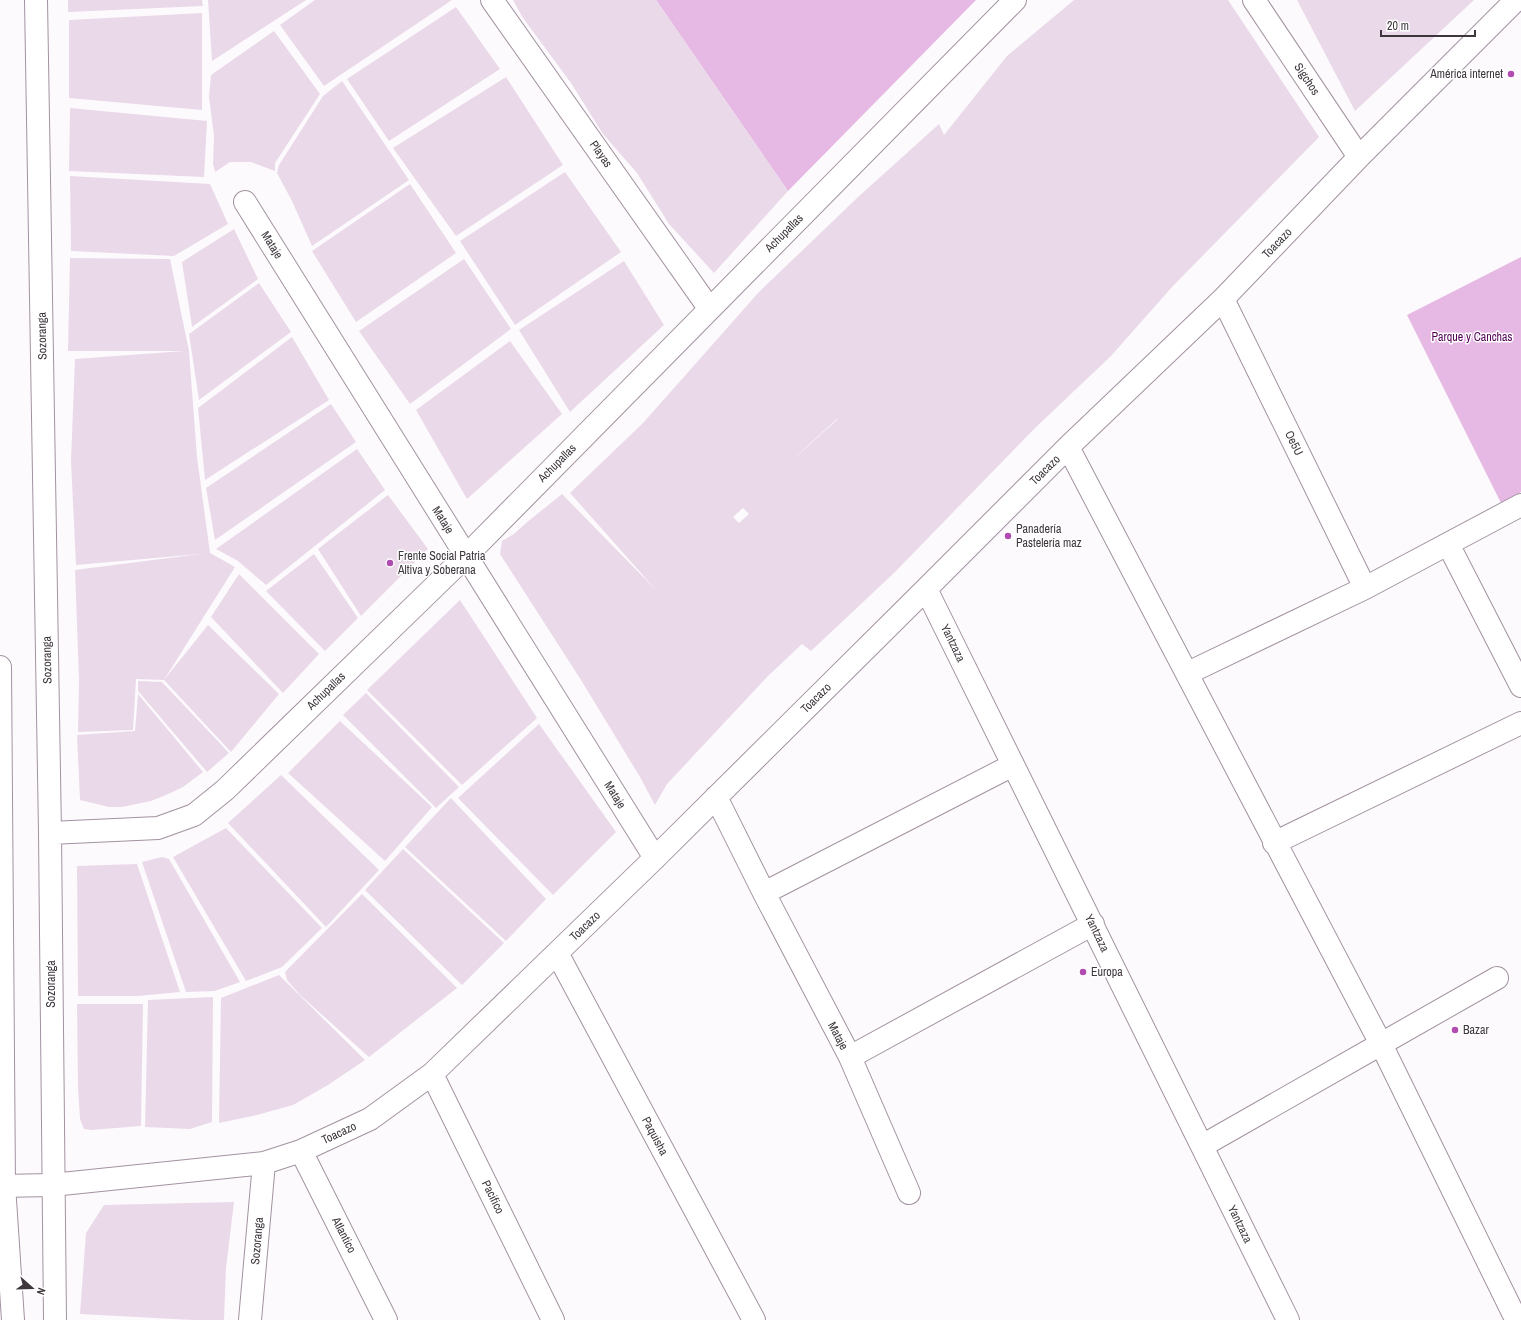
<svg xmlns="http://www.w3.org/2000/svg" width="1521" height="1320" viewBox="0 0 1521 1320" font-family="'Archivo Narrow',sans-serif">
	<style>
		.green { fill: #e6b9e4 }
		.building { fill: #ead9e9; fill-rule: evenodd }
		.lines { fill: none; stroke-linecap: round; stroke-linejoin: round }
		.minor-casing { stroke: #a292a1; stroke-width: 24 }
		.minor { stroke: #fff; stroke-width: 22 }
		.poi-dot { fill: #b04bb0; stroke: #fff; stroke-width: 1.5 }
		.labels { text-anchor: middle; stroke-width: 3; stroke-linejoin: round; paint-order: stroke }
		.poi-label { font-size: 12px; fill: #3d363c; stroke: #fff; text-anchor: start }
		.street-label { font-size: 12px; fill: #3d363c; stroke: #fff }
		.park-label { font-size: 12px; fill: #520054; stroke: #fff }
	</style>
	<rect width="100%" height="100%" fill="#fdfafd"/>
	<path class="green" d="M656,0H976L788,191Z
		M1521,257V492L1501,503L1407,315Z"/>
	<path class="building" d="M68,0H202L203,6L68,12Z
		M208,0H306L212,61Z
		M315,0H452L324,86L280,25Z
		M513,0H656L788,191L714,273L669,224L637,173L603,134L571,83L523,18Z
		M1074,0H1228L1319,137L1172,287L1111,356L1034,429L895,572L811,651L802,644L768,676L667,784L655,805L640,777L581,680L500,554L502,541L514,534L526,523L562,494L656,590L570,493L643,423L759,292L857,198L939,124L944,135L1007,56ZM838,418V419L791,461L807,446ZM743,508L749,514L739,523L733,517Z
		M1297,0H1474L1355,111Z
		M456,7L500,69L389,141L347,79Z
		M202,13V110L69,98V20Z
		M274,31L320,94L275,163V171L251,162H230L215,172L213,164L214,136L209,97L211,75Z
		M506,77L563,165L456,236L393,148Z
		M342,81L409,180L312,246L292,201L277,173L279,165L323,96Z
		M70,108L207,121L204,177L69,171Z
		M565,172L621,252L515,325L460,241Z
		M70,176L210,184L228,224L174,256L71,251Z
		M410,184L456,253L356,322L312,251Z
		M234,229L258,279L192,327L182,262Z
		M70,258L170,259L189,351L197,457L210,553L235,567L164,680L208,625L279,694L231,752L164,680L136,679L133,730L78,732L79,679L75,570L200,554L76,565L71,461L75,359L184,351H68Z
		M464,259L511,329L410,404L359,331Z
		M624,261L664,325L570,412L519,330Z
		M259,283L291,332L199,400L189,334Z
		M292,337L329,400L205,480L198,408Z
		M510,341L562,414L467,499L416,410Z
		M331,404L356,442L215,540L206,488Z
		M357,449L385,490L266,585L238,561L216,549Z
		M388,495L428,549L361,616L318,549Z
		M314,554L358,618L325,651L266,591Z
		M239,574L319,654L283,693L211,617Z
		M460,600L537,718L462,785L367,690Z
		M138,681L162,682L229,753L207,772L138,691Z
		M366,693L459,787L436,808L343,715Z
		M138,694L203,772L183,787L166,795L151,801L122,807H109L80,800L77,735L135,731Z
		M340,721L432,807L385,861L288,773Z
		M539,724L616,832L553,895L458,798Z
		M281,775L379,870L326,927L228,823Z
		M451,798L546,899L506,941L405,847Z
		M226,828L322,928L282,967L246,981L173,857Z
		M403,849L504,943L462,985L365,890Z
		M162,857L169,859L240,982L215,991L186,992L142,862Z
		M137,864L180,992L138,996H78L77,866Z
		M362,894L457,988L369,1057L300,995L287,980L285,972Z
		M279,975L365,1060L328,1085L293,1105L257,1115L219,1123L221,998Z
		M213,997L212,1122L190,1129L145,1127L148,1000Z
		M77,1004H143L141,1126L91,1130L84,1129L80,1119L78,1088Z
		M234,1202L226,1268L224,1320H193L80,1314L86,1233L104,1205Z"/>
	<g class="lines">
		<g class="minor-casing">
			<path id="minor" d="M36,0L50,833L55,1320
				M492,0L709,308
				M1254,0L1359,157
				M245,202L655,858
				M1223,299L1365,588
				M1068,447L1381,1044L1497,978
				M1448,544L1521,686
				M926,589L1288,1320
				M0,667L4,1185L13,1320
				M1188,673L1365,588L1521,505
				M716,797L764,893L850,1057L909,1193
				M50,833L158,828L194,815L225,790L466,556L1015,0
				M1274,843L1521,723
				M764,893L1013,765
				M557,953L754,1320
				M850,1057L1093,924
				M432,1074L553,1320
				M1202,1146L1381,1044L1513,1313
				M301,1151L386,1320
				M0,1186L52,1185L264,1163L301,1151L370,1119L432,1074L655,858L926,589L1068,447L1223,299L1359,157L1516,0
				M250,1320L264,1163"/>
		</g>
		<use href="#minor" class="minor"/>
	</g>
	<g class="poi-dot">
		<circle cx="1511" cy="74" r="4"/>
		<circle cx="1008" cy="536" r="4"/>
		<circle cx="390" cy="563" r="4"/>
		<circle cx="1083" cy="972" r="4"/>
		<circle cx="1455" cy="1030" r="4"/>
	</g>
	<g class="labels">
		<g class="poi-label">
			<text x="1503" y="78" text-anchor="end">América internet</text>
			<text x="1016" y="533">Panadería<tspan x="1016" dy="14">Pastelería maz</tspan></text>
			<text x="398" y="560">Frente Social Patria<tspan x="398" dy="14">Altiva y Soberana</tspan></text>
			<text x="1091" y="976">Europa</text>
			<text x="1463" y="1034">Bazar</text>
		</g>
		<g class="street-label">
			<text transform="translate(1307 79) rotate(56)" y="4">Sigchos</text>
			<text transform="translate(601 154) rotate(55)" y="4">Playas</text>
			<text transform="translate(784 233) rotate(-45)" y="4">Achupallas</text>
			<text transform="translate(1277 243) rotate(-46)" y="4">Toacazo</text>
			<text transform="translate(272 245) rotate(58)" y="4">Mataje</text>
			<text transform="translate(42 336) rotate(-91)" y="4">Sozoranga</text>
			<text transform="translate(1294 443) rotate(64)" y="4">Oe5U</text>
			<text transform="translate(557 463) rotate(-45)" y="4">Achupallas</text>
			<text transform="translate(1045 470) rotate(-45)" y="4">Toacazo</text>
			<text transform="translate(443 520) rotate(58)" y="4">Mataje</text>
			<text transform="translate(953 643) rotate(64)" y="4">Yantzaza</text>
			<text transform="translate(47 660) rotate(-91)" y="4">Sozoranga</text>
			<text transform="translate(326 691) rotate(-44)" y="4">Achupallas</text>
			<text transform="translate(816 698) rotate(-45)" y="4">Toacazo</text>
			<text transform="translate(615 795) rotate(58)" y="4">Mataje</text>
			<text transform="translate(585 926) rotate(-44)" y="4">Toacazo</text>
			<text transform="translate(1097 933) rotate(64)" y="4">Yantzaza</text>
			<text transform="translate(51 984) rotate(-90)" y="4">Sozoranga</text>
			<text transform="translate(838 1036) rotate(62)" y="4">Mataje</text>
			<text transform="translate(339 1133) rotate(-25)" y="4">Toacazo</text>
			<text transform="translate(655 1136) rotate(62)" y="4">Paquisha</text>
			<text transform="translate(493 1197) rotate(64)" y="4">Pacifico</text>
			<text transform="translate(1240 1224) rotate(64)" y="4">Yantzaza</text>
			<text transform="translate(344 1235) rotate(63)" y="4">Atlantico</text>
			<text transform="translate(257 1241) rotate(-85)" y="4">Sozoranga</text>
		</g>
		<g class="park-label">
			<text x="1472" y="341">Parque y Canchas</text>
		</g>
	</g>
	<g transform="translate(32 1288) rotate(110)" stroke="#ffffff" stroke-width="3" paint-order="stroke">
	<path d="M0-3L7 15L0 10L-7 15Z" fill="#3d363c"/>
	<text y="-6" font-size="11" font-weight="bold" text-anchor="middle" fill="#3d363c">N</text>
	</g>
	<path d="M1381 30v6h94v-6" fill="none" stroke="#3d363c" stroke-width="2"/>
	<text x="1387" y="30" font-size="12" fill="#3d363c" stroke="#ffffff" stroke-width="3" paint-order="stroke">20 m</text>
</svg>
